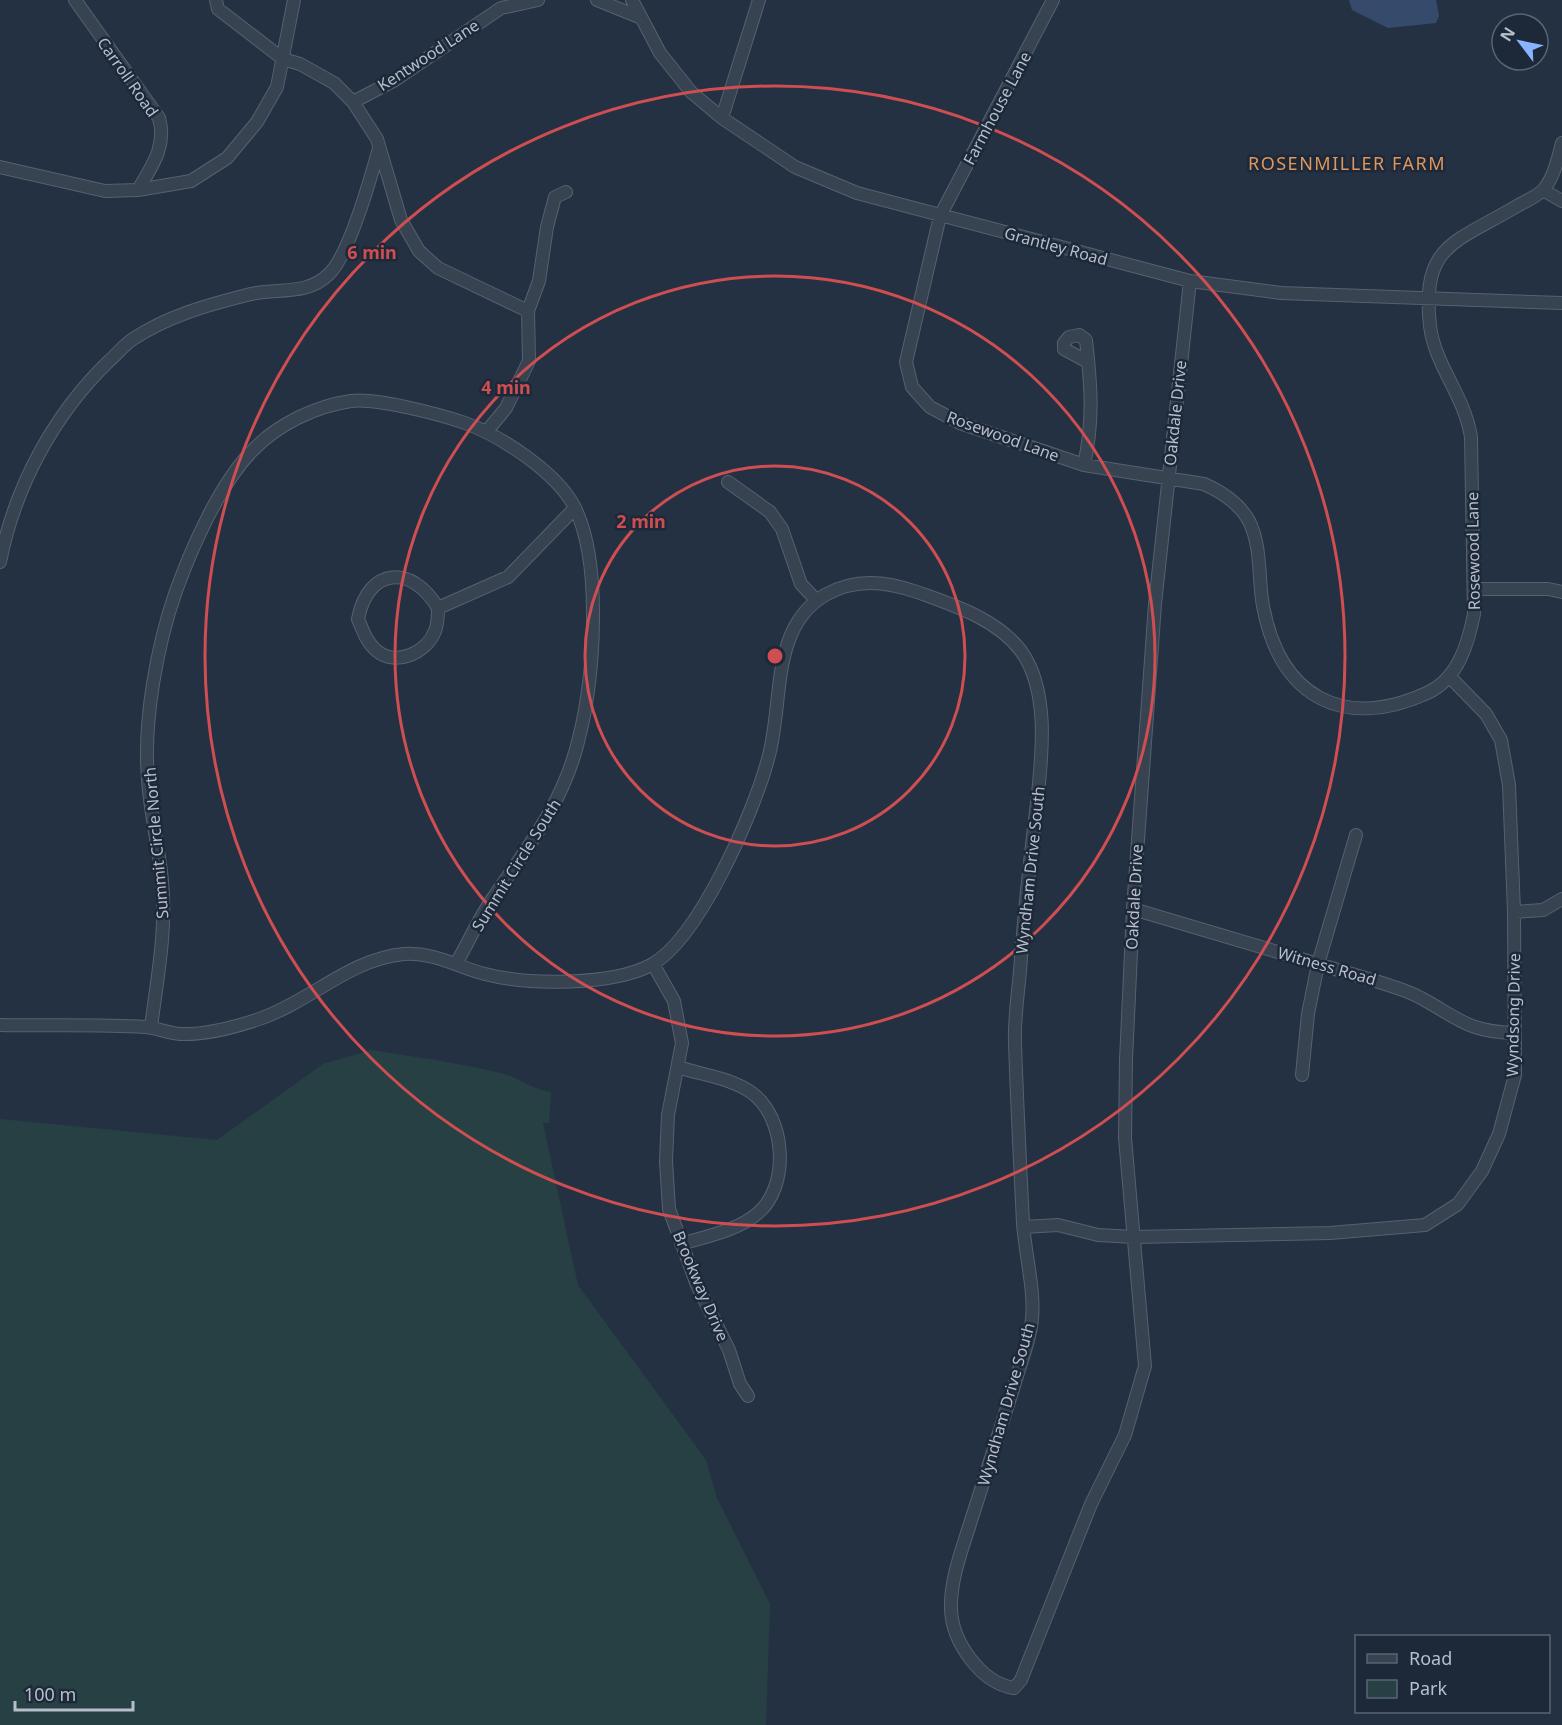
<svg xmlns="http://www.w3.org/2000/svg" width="1562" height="1725" viewBox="0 0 1562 1725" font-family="'Noto Sans',sans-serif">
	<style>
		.green { fill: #264044 }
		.water { fill: #364b6b }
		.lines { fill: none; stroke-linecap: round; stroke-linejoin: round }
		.minor-casing { stroke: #566170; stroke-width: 14 }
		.minor { stroke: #384352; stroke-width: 12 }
		.ring { fill: none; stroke: #ce4e51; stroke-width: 3 }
		.labels { text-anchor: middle; stroke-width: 5; stroke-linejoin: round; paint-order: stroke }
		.street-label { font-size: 16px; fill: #b5becc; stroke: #1d2838 }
		.neighbourhood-label { font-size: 18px; letter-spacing: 1.5px; fill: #de975f; stroke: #1d2838 }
		.centre { fill: #ce4e51; stroke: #1d2838; stroke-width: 3 }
		.ring-label { font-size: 18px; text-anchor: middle; font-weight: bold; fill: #ce4e51; stroke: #1d2838; stroke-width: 5; stroke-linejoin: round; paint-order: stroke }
	</style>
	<rect width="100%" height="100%" fill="#243143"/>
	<path class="green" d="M371,1050C416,1057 460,1063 504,1074C522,1079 533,1090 551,1092L549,1123H543L578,1285L706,1460L717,1498L770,1604L766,1725H0V1119L217,1140L323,1064Z"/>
	<path class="water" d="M1349,0H1436L1439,16L1436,23L1388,28L1352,10Z"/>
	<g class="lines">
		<g class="minor-casing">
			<path id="minor" d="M75,0L159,118C167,146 152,166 138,190
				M216,0L218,9L283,59L300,64L334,83L353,102L377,139L401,220L419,251L438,268L528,311
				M597,0L639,17
				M632,0L660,53L691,92L722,118L795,167L857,193L1190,281L1281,293L1562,303
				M1053,0L940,216L906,362L912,387L930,407L960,423L1084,465L1204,484C1222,492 1239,503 1249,521C1262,547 1258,579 1263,606C1280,697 1343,731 1427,693C1458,679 1468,644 1474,614L1471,437C1464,394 1435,366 1430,326C1421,244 1455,243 1517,206C1524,202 1538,196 1544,189C1554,177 1558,158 1562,143
				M353,102L395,80L501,8L538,0
				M722,118L759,0
				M0,167L105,191L138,190L191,181L227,158L257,122L277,87L294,0
				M1543,190L1562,201
				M487,431L506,408L529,361L528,311L539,281L547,227L555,197L566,192
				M1084,465C1094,420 1091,385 1086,340L1079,335L1069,337L1064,343V349L1088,362
				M728,482L770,512L782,529L801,584L816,600
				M0,562C15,486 54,414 109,361C117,354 124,345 133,339C168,316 207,305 247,295C274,287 306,297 329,274C349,255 371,177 379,148
				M1474,589H1548L1562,592
				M438,608C438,616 438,624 435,631C427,652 397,667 377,651C367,643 363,631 358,619C368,567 412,564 438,608L508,577L575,508
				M1133,909L1382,983C1394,987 1409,991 1421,998C1458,1018 1468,1032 1514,1033
				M1514,912L1543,910L1562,899
				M653,964L674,1001L682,1043L668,1115L666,1161L669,1209L697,1285L729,1350L740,1384L748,1396
				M0,1025C48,1026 97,1024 145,1027C157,1028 168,1033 180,1034C205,1035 239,1026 262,1018C312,1000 350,959 404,954C435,952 457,967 485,974C527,985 611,986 651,965C699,939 754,812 768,759C784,705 769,628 825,595C855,578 885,581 917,592C953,605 997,619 1021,651C1050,691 1042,756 1037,803C1030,859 1024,915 1020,971C1018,995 1014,1019 1015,1043C1017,1103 1020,1163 1023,1223C1025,1253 1035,1291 1032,1319C1030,1342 1019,1367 1013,1389C998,1435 984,1481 969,1527C961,1552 950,1582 951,1609C952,1642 981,1683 1014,1688L1021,1680L1091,1504L1125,1435L1145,1366L1125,1138L1126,1060L1133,909L1155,604L1190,281
				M151,1027C157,979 167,930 162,881C159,847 150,813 148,779C143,722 157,645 176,591C192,547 220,483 253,450C278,424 316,406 351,401C377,398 439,414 465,423C501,436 556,472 574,506C603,562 594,678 579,738C564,802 529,845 493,898C479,918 469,941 457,962
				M678,1067C702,1075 732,1078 752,1093C786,1118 790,1186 758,1213C737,1231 707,1236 681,1244
				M1302,1075L1308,1014L1318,964L1356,835
				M1024,1227L1058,1225L1098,1235L1134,1237L1330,1233L1425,1225L1458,1204L1482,1171L1499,1134L1515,1075L1514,912L1509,785L1501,740L1486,714L1450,677"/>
		</g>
		<use href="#minor" class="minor"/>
	</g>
	<g class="ring">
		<circle cx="775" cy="656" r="190"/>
		<circle cx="775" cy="656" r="380"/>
		<circle cx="775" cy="656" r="570"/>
	</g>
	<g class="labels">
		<g class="street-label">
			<text transform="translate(428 55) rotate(-33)" y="6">Kentwood Lane</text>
			<text transform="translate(128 77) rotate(55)" y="6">Carroll Road</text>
			<text transform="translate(997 108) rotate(-62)" y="6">Farmhouse Lane</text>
			<text transform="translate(1056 246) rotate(15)" y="6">Grantley Road</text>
			<text transform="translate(1175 413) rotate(-84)" y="6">Oakdale Drive</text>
			<text transform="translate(1003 436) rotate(20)" y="6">Rosewood Lane</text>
			<text transform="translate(1473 551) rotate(-91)" y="6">Rosewood Lane</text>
			<text transform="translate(156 843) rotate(-95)" y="6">Summit Circle North</text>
			<text transform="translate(516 865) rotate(-58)" y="6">Summit Circle South</text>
			<text transform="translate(1030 870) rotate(-84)" y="6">Wyndham Drive South</text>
			<text transform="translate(1134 897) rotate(-87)" y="6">Oakdale Drive</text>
			<text transform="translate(1327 966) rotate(16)" y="6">Witness Road</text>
			<text transform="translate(1513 1015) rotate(-89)" y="6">Wyndsong Drive</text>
			<text transform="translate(701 1286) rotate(67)" y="6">Brookway Drive</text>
			<text transform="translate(1006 1404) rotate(-74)" y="6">Wyndham Drive South</text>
		</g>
		<g class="neighbourhood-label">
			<text x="1347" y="170">ROSENMILLER FARM</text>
		</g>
	</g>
	<circle cx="775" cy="656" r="9" class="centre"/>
	<g class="ring-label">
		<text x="372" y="259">6 min</text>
		<text x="506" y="394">4 min</text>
		<text x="641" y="528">2 min</text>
	</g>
	<rect x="1355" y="1635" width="195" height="78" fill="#1d2838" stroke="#5a6473" stroke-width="1.5"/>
	<rect x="1367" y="1654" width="30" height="9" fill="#384352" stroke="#5a6473" stroke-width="1.5"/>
	<text x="1409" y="1665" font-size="18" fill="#b5becc">Road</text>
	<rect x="1367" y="1680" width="30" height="18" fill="#264044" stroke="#5a6473" stroke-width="1.5"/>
	<text x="1409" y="1695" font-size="18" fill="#b5becc">Park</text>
	<g transform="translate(1520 42) rotate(302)"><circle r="28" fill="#1d2838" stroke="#5a6473" stroke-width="1.5"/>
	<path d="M0-4.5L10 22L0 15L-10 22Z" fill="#88b4ff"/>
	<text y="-9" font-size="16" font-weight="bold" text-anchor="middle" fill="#b5becc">N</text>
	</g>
	<path d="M15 1701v9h118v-9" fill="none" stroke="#b5becc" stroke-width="3"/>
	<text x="24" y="1701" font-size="18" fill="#b5becc" stroke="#1d2838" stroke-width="4.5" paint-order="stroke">100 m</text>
</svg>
